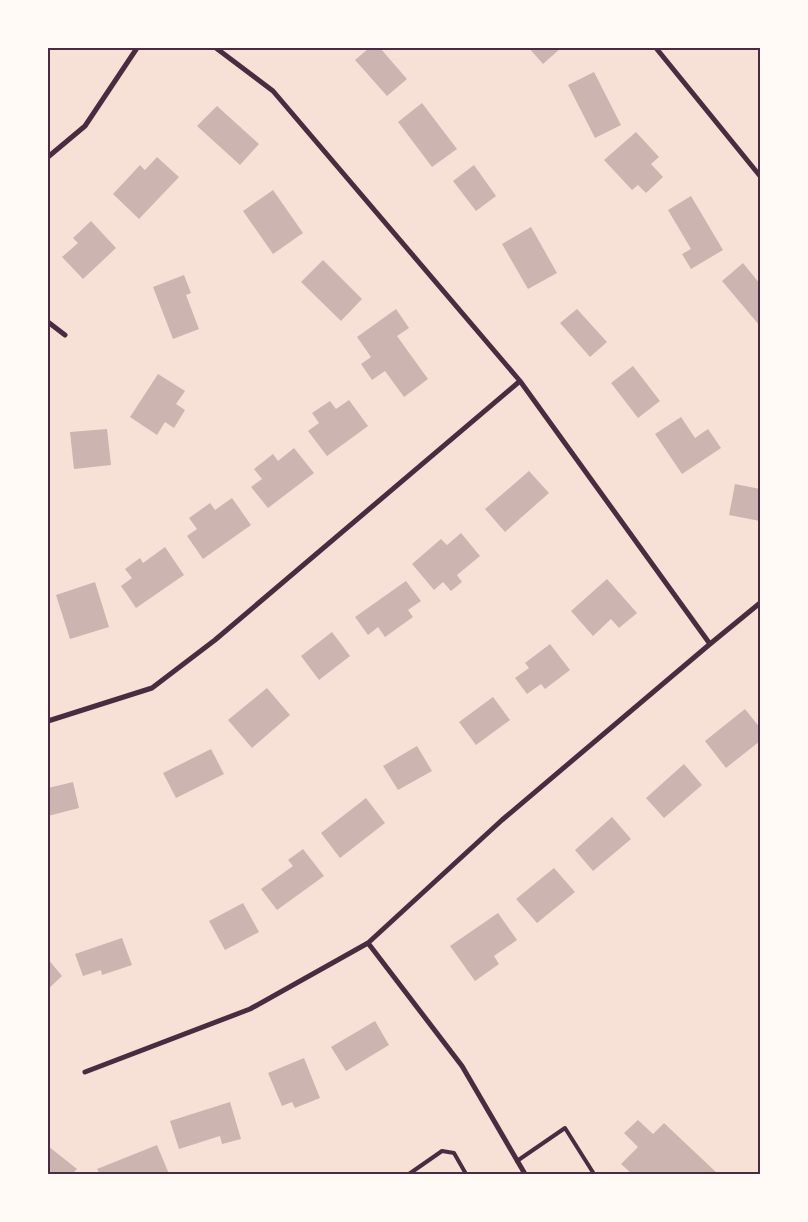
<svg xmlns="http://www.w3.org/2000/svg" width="808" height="1222" viewBox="0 0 808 1222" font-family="'DM Sans',sans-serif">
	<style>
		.building { fill: #ccb4b1 }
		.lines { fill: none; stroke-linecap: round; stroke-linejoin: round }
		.service { stroke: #4a2c40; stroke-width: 4 }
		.minor { stroke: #4a2c40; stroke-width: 5 }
		.neatline { fill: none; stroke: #4a2c40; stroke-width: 2 }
	</style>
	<rect width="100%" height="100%" fill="#f7e1d7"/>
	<path class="building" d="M369,48H380L407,79L387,96L355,60Z
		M529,48H561L543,64Z
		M594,72L621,125L595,138L568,85Z
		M422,103L457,149L432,167L398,122Z
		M217,106L259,144L240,165L197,126Z
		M636,132L659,157L651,164L663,177L646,193L638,185L632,190L604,160Z
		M157,157L179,177L139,219L113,194L140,165L145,170Z
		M474,165L496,196L476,211L453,181Z
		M273,190L303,233L273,254L243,211Z
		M691,196L723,250L691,269L682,254L691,249L668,210Z
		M91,221L116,248L83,279L62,257L78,243L73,238Z
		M531,227L557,273L528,289L502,244Z
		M323,260L362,299L341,321L301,282Z
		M743,263L760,284V326L722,281Z
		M184,275L191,293L186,295L199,329L173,339L153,287Z
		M396,309L409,328L397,336L428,379L404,397L385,371L372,380L361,364L371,357L357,337Z
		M577,309L607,342L590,357L560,323Z
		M633,366L660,401L638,418L611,383Z
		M158,374L185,391L176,404L185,410L174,428L165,422L157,435L130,417Z
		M349,400L368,426L327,456L308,431L319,423L312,413L330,401L336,409Z
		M681,417L695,438L708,429L721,448L682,474L655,434Z
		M107,429L111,465L74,469L70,432Z
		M294,448L314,473L268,508L251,487L262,479L254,469L273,454L278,461Z
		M529,471L549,493L505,532L485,509Z
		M735,484L760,489V521L729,515Z
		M232,498L251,525L203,559L187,536L197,529L189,518L210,503L215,510Z
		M461,533L480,556L457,575L462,582L451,591L443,582L434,590L412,564L441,539L447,545Z
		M165,547L184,575L136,608L121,586L132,578L125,569L140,558L143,563Z
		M607,579L637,613L619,628L611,619L593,636L571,611Z
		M406,581L421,601L408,610L413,617L385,637L378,627L368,635L355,617Z
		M95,582L109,627L70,639L56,595Z
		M332,632L350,656L319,680L301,656Z
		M550,644L570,670L545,689L541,684L527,694L515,678L529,668L525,663Z
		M267,688L290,715L252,748L228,720Z
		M493,697L510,720L476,745L459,722Z
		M745,709L760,728V741L726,768L705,741Z
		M417,746L432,771L398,790L383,766Z
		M211,749L224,774L176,798L163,773Z
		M684,764L702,785L664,818L646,798Z
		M73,782L79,808L48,816V788Z
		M366,798L385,823L340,858L321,833Z
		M612,817L631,839L593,871L575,850Z
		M303,849L324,876L277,910L261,889L293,866L288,860Z
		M554,868L575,892L537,923L516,899Z
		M243,903L259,932L225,950L209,921Z
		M498,913L517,940L494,956L499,964L475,981L450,946Z
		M122,938L132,965L102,975L101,970L83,976L75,954Z
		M48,959L62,976L48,989Z
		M375,1021L389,1045L346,1071L331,1047Z
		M304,1058L320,1098L295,1108L292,1102L282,1106L268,1073Z
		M230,1102L241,1139L222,1144L220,1136L179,1149L170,1121Z
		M638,1120L653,1134L664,1123L718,1174H632L621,1164L638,1147L624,1133Z
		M157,1145L169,1174H100L97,1169Z
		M48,1146L77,1169L72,1174H48Z"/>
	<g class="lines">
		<path class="service" d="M517,1161L565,1128L594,1174
			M409,1174L442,1151L454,1153L466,1174"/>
		<path class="minor" d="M216,48L273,91L520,381L710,644
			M656,48L760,176
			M48,157L85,126L137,48
			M48,322L65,335
			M48,721L152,688L215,640L520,381
			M368,943L462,1066L525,1174
			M85,1072L250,1009L368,943L502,820L710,644L760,603"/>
	</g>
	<rect width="808" height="1222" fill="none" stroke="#fffaf5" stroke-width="98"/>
	<rect x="49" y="49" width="710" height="1124" class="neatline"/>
</svg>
